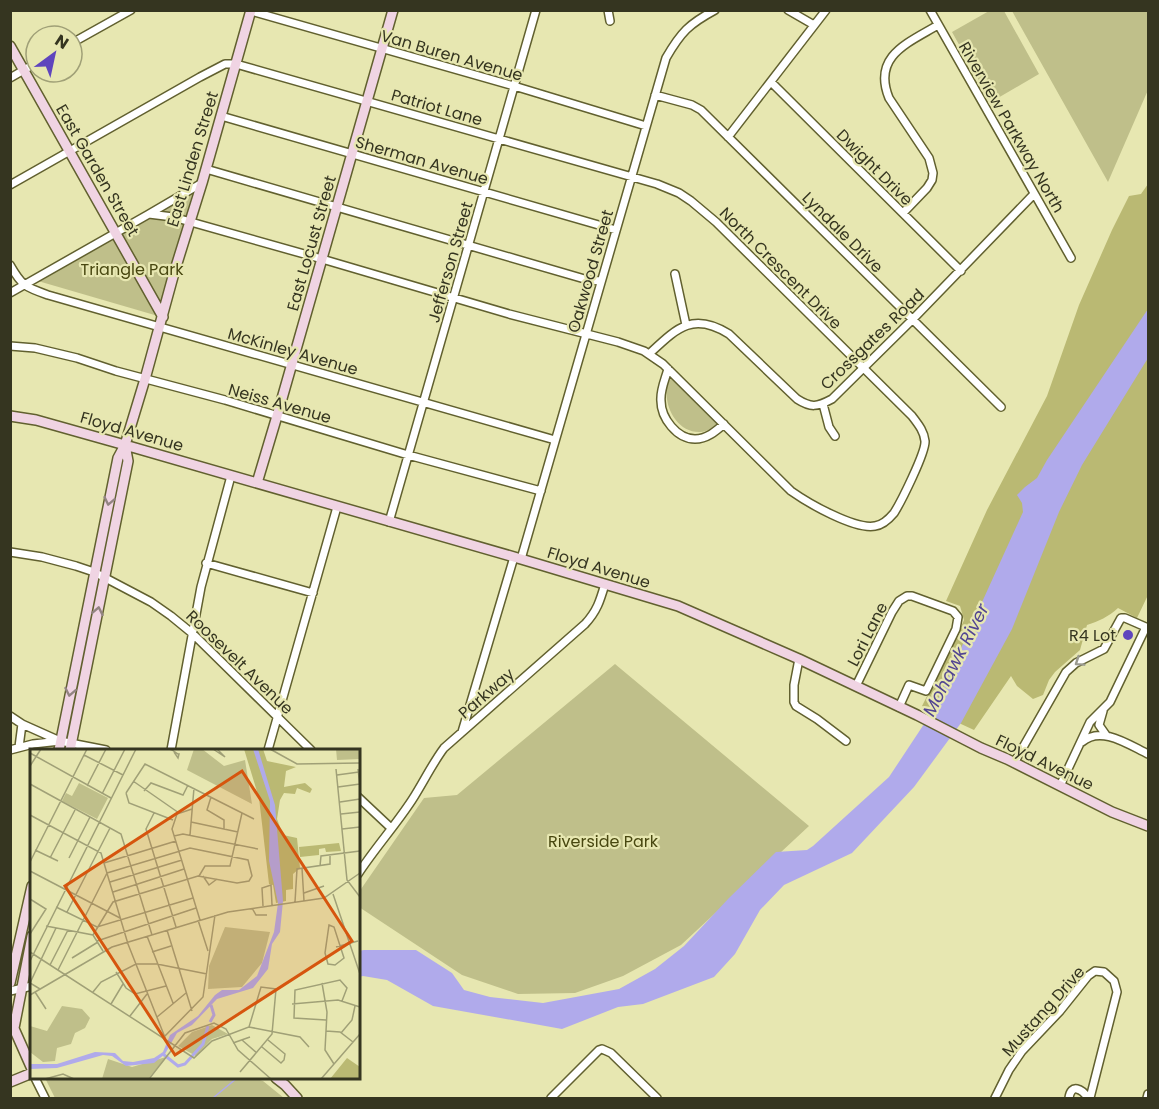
<svg xmlns="http://www.w3.org/2000/svg" width="1159" height="1109" viewBox="0 0 1159 1109" font-family="Poppins,sans-serif">
	<style>
		.green { fill: #bfbf8a }
		.forest { fill: #bab973 }
		.water { fill: #b0aaeb }
		.lines { fill: none; stroke-linecap: round; stroke-linejoin: round }
		.stream { stroke: #b0aaeb; stroke-width: 1.5 }
		.street-casing { stroke: #61602f; stroke-width: 10 }
		.secondary-casing { stroke: #61602f; stroke-width: 12 }
		.street { stroke: #fff; stroke-width: 7 }
		.secondary { stroke: #f0d4e3; stroke-width: 9 }
		.oneway { stroke: #928482 }
		.oneway2 { stroke: #9a9a90 }
		.poi-dot { fill: #5f45bd; stroke: #e7e7b1; stroke-width: 2 }
		.labels { text-anchor: middle; stroke-width: 4.5; stroke-linejoin: round; paint-order: stroke }
		.street-label { font-size: 16px; fill: #353520; stroke: #e7e7b1 }
		.park-label { font-size: 16px; fill: #484710; stroke: #e7e7b1 }
		.poi-label { font-size: 16px; fill: #353520; stroke: #e7e7b1; text-anchor: end }
		.water-label { font-size: 18px; font-style: italic; fill: #524592; stroke: #e7e7b1 }
		.inset-river { fill: none; stroke: #b0aaeb; stroke-width: 3 }
		.inset-road { fill: none; stroke: #a0a077; stroke-width: 1.5 }
		.view { fill: #d6550e; fill-opacity: 0.15; stroke: #d6550e; stroke-width: 3 }
		.inset-edge { fill: none; stroke: #353520; stroke-width: 3 }
	</style>
	<rect width="100%" height="100%" fill="#e7e7b1"/>
	<path class="green" d="M989,11H1004L1039,74L991,102L952,32Z
		M1012,11H1148V90L1108,182Z
		M194,188L158,316L38,281Z
		M673,375L721,422C715,426 707,432 700,432C673,433 657,394 673,375Z
		M615,664L809,826L681,945L623,976L575,993L518,994L462,975L359,907V892L424,798L457,795Z
		M45,1078H253L263,1081L284,1098H55Z"/>
	<path class="forest" d="M1148,184V595L1137,618L1118,608C1108,617 1099,621 1087,625L1080,650L1055,672L1049,680L1043,695L1033,699L1017,686L1011,676L974,730L922,706L951,649L964,620L960,606L946,601L987,510L1047,396L1079,305L1112,230L1129,196L1141,194Z"/>
	<path class="water" d="M1148,309V358L1082,465L1059,512L1012,629L961,723L914,787L852,853L784,885L760,910L735,954L714,977L643,1004L618,1007L562,1029L433,1006L387,980L363,976L359,977L358,951L364,950H416L452,973L464,990L490,997L543,1003L619,989L655,969L684,946L729,898L776,852L807,850L813,846L889,777L932,712L1023,512L1022,503L1017,495L1025,487L1037,478L1047,460Z"/>
	<g class="lines">
		<path class="stream" d="M213,1098L237,1078"/>
		<g class="street-casing">
			<path id="street" d="M608,10L610,21
				M788,10L814,25
				M930,10L1071,258
				M251,11L514,86L646,126
				M72,43L131,10
				M10,78L36,63
				M771,82L961,271
				M655,95L692,105L701,110L1001,407
				M221,116L616,230
				M728,137L826,10
				M206,169L588,280L601,281
				M10,185L200,77L225,64H236L657,184L679,193L691,201L716,222L912,416C918,424 924,431 925,441C926,452 901,502 894,513C889,519 883,525 875,526C855,530 808,503 791,491L663,364L644,351L618,342L509,314L322,259L173,217L149,214L10,293
				M903,213L927,188L932,180L933,173L929,158L889,98C872,56 908,43 938,25
				M149,214L202,183
				M10,265C22,286 25,287 48,295L555,440
				M675,274L686,325
				M10,346L35,348L77,358L116,371L225,400L408,455L541,491
				M649,354C676,329 692,311 729,334L797,399C811,408 817,407 832,399L912,320L1034,194
				M668,369C665,380 660,390 661,401C661,418 677,439 695,439C707,439 716,431 724,424
				M823,404L829,427L835,436
				M389,522L536,10
				M10,552L42,557L76,566L94,572L151,602L171,616L193,634L311,750
				M521,559L666,58C681,32 689,24 715,10
				M206,563L313,593
				M799,659L794,685V702L796,706L817,719L846,741
				M856,686L892,612L899,601L907,596H912L953,611L958,617L956,629L926,691L909,685L899,707
				M1103,711L1099,725L1106,735
				M10,716L22,724L60,741L106,750
				M462,732L514,557
				M1082,742C1101,725 1129,745 1148,754
				M19,747L22,724
				M10,750L33,744L60,741
				M171,750L201,587L231,476
				M268,750L337,507
				M1014,763L1066,672L1076,663L1104,649L1121,618H1125L1148,628
				M1060,786L1090,722L1110,702L1146,627
				M358,797L391,828
				M358,874C375,848 395,826 412,800C423,783 432,764 444,748L585,624C597,611 600,601 605,584
				M10,991L32,986
				M35,1078L45,1098
				M551,1098L599,1050L602,1049L611,1053L657,1098
				M995,1098L1009,1070L1022,1051L1060,1011L1088,976L1095,971L1104,972L1114,981L1117,992L1090,1098
				M1069,1098C1071,1083 1082,1089 1088,1098
				M1147,1098L1148,1094"/>
		</g>
		<g class="secondary-casing">
			<path id="secondary" d="M10,46L163,317
				M10,416L36,420L125,445L521,559L678,606L799,659L917,715L981,748L1007,759L1112,812L1148,826
				M257,483L277,416L393,10
				M59,750L118,458L125,445L145,379L174,273L202,183L251,10
				M70,750L128,461L125,445
				M10,983L32,886
				M12,1024L32,1069
				M14,1028L32,936
				M276,1078L285,1085L297,1098
				M10,1082L32,1073"/>
		</g>
		<use href="#street" class="street"/>
		<use href="#secondary" class="secondary"/>
	</g>
	<defs><path id="oneway-chevron" d="M-2-3.5L2.5 0L-2 3.5" fill="none" stroke-width="1.6" stroke-linecap="round" stroke-linejoin="round" transform="scale(1.5)"/></defs>
	<g class="oneway">
		<use href="#oneway-chevron" transform="translate(109 501) rotate(102)"/>
		<use href="#oneway-chevron" transform="translate(98 611) rotate(-79)"/>
		<use href="#oneway-chevron" transform="translate(70 692) rotate(101)"/>
	</g>
	<use class="oneway2" href="#oneway-chevron" transform="translate(1079 662) rotate(146)"/>
	<circle class="poi-dot" cx="1128" cy="635" r="6"/>
	<g class="labels">
		<g class="street-label">
			<text transform="translate(452 55) rotate(16)" y="6">Van Buren Avenue</text>
			<text transform="translate(437 107) rotate(16)" y="6">Patriot Lane</text>
			<text transform="translate(1012 127) rotate(60)" y="6">Riverview Parkway North</text>
			<text transform="translate(192 159) rotate(-73)" y="6">East Linden Street</text>
			<text transform="translate(422 160) rotate(16)" y="6">Sherman Avenue</text>
			<text transform="translate(875 167) rotate(45)" y="6">Dwight Drive</text>
			<text transform="translate(98 170) rotate(60)" y="6">East Garden Street</text>
			<text transform="translate(843 232) rotate(45)" y="6">Lyndale Drive</text>
			<text transform="translate(311 243) rotate(-74)" y="6">East Locust Street</text>
			<text transform="translate(450 262) rotate(-74)" y="6">Jefferson Street</text>
			<text transform="translate(781 268) rotate(45)" y="6">North Crescent Drive</text>
			<text transform="translate(590 271) rotate(-74)" y="6">Oakwood Street</text>
			<text transform="translate(872 339) rotate(-44)" y="6">Crossgates Road</text>
			<text transform="translate(293 351) rotate(16)" y="6">McKinley Avenue</text>
			<text transform="translate(280 403) rotate(16)" y="6">Neiss Avenue</text>
			<text transform="translate(132 431) rotate(16)" y="6">Floyd Avenue</text>
			<text transform="translate(599 567) rotate(17)" y="6">Floyd Avenue</text>
			<text transform="translate(867 634) rotate(-63)" y="6">Lori Lane</text>
			<text transform="translate(240 662) rotate(44)" y="6">Roosevelt Avenue</text>
			<text transform="translate(486 693) rotate(-41)" y="6">Parkway</text>
			<text transform="translate(1045 762) rotate(26)" y="6">Floyd Avenue</text>
			<text transform="translate(1043 1011) rotate(-48)" y="6">Mustang Drive</text>
		</g>
		<g class="park-label">
			<text x="132" y="275">Triangle Park</text>
			<text x="603" y="847">Riverside Park</text>
		</g>
		<g class="poi-label">
			<text x="1116" y="641">R4 Lot</text>
		</g>
		<g class="water-label">
			<text transform="translate(956 660) rotate(-63)" y="6">Mohawk River</text>
		</g>
	</g>
	<g transform="translate(30 749)">
		<rect width="330" height="330" fill="#e7e7b1"/>
		<path d="M164,0H172L194,17L215,11L222,55L157,21ZM306,0H330V10L307,11ZM49,34L78,49L67,70L32,52L36,44L42,47ZM195,178L240,183L232,214L212,238L178,240L179,217ZM32,257L52,260L60,269L55,279L45,284L41,295L27,299L25,312L13,313L0,303V277L17,282ZM182,276L198,285L182,290L166,307L148,297L162,283ZM136,308L118,330H72L78,310L102,318Z" fill="#bfbf8a"/>
		<path d="M214,0H233L237,12L266,18L256,22L254,38L275,34L282,40L280,44L267,39L265,45L254,44L250,51L247,70L253,86L267,89L270,119L263,125V140L256,141V152L246,154L243,136L239,135L229,49ZM309,94L311,102L296,103L295,99L289,100V106L270,108L269,98ZM317,309L330,318V330H300Z" fill="#bab973"/>
		<path d="M223,0H228L245,56L253,152L250,183L242,195L238,220L223,239L187,250L162,276L147,284L135,305L124,314L96,317L82,307L73,306L27,319L0,320V315H27L65,303L85,304L93,312L103,313L124,309L133,303L140,286L168,267L185,246L192,241H209L227,227L244,183L248,154L239,112L240,52Z" fill="#b0aaeb"/>
		<path class="inset-river" d="M180,273L184,266L181,256M133,305L148,317L155,315L173,295L178,277"/>
		<path class="inset-road" d="M139,0L142,1L148,5H149L148,9L144,3M183,0L195,8L187,0M240,0L267,15L330,14M0,4L81,49M54,6L93,26M0,17L11,0M306,20L317,131L330,148M328,20L330,38M307,26L329,23M103,32L149,64M0,35L91,85L122,186M57,37L76,0M308,38L330,35M114,42L121,34L153,46L158,36M96,44L115,15L224,70M96,44L99,54L143,71M72,45L95,0M181,48L177,61L194,71V80M310,53L330,50M162,60L147,65L142,80L170,171M124,64L116,80L146,178M311,65L330,63M0,66L71,104L98,195L136,291M161,73L208,83M312,80L330,78M160,86L164,39M144,87L153,85L228,100M5,101L28,112M20,109L45,61M39,109L60,68M0,113L57,0M74,114L146,92M290,117L291,107L330,102M272,119L274,152M0,122L90,169M169,127L175,117H200L212,64M173,127L179,136L187,130M80,133L152,111M83,143L154,120M274,144L294,137M303,145L330,225M0,150L16,160L0,185M265,153L267,120L300,115V106M233,157L232,139L241,136L242,156M26,158L67,178L163,149M222,159L226,166H237M37,163L80,79M168,171L178,202M299,176L304,178L314,209L305,216L298,215L295,204ZM330,176V194M16,177L63,186L73,202M137,181L162,262M63,186L83,153L168,127L207,134L219,132L222,127L218,111L160,99L77,124M117,187L143,254M67,192L166,159M306,198L328,192M0,203L164,309L182,292L219,278L231,238L246,240L242,285L210,323M122,203L141,197M42,209L68,193M0,212L106,0M20,216L38,181M28,221L77,124M86,223L96,239L105,245L136,237M292,234L297,263L295,301L304,315M10,240L0,234L26,179M5,243L16,260M63,243L71,233L106,215H127L177,225M0,246L82,198L198,163L294,149L330,124M81,255L93,235M262,255L308,251L330,258M100,267L117,245M127,268L156,244M296,271L264,269L265,241L310,231L317,239L312,252M219,278L270,288L279,298M296,282L310,283L323,293M311,284L322,271L325,257M134,288L173,248L185,166M212,291L227,304M203,294L220,288M232,298L251,314L254,311L255,305L238,291M15,330L33,325L44,330M119,330L155,284L184,274L196,280L208,301L241,330M291,330L330,285"/>
		<path class="view" d="M212,22L322,192L145,306L35,137Z"/>
		<rect width="330" height="330" class="inset-edge"/>
	</g>
	<rect width="1159" height="1109" fill="none" stroke="#353520" stroke-width="24"/>
	<g transform="translate(54 54) rotate(33)"><circle r="28" fill="#e7e7b1" stroke="#a0a077" stroke-width="1.5"/>
	<path d="M0-4.5L10 22L0 15L-10 22Z" fill="#5f45bd"/>
	<text y="-9" font-size="16" font-weight="bold" text-anchor="middle" fill="#353520">N</text>
	</g>
</svg>
